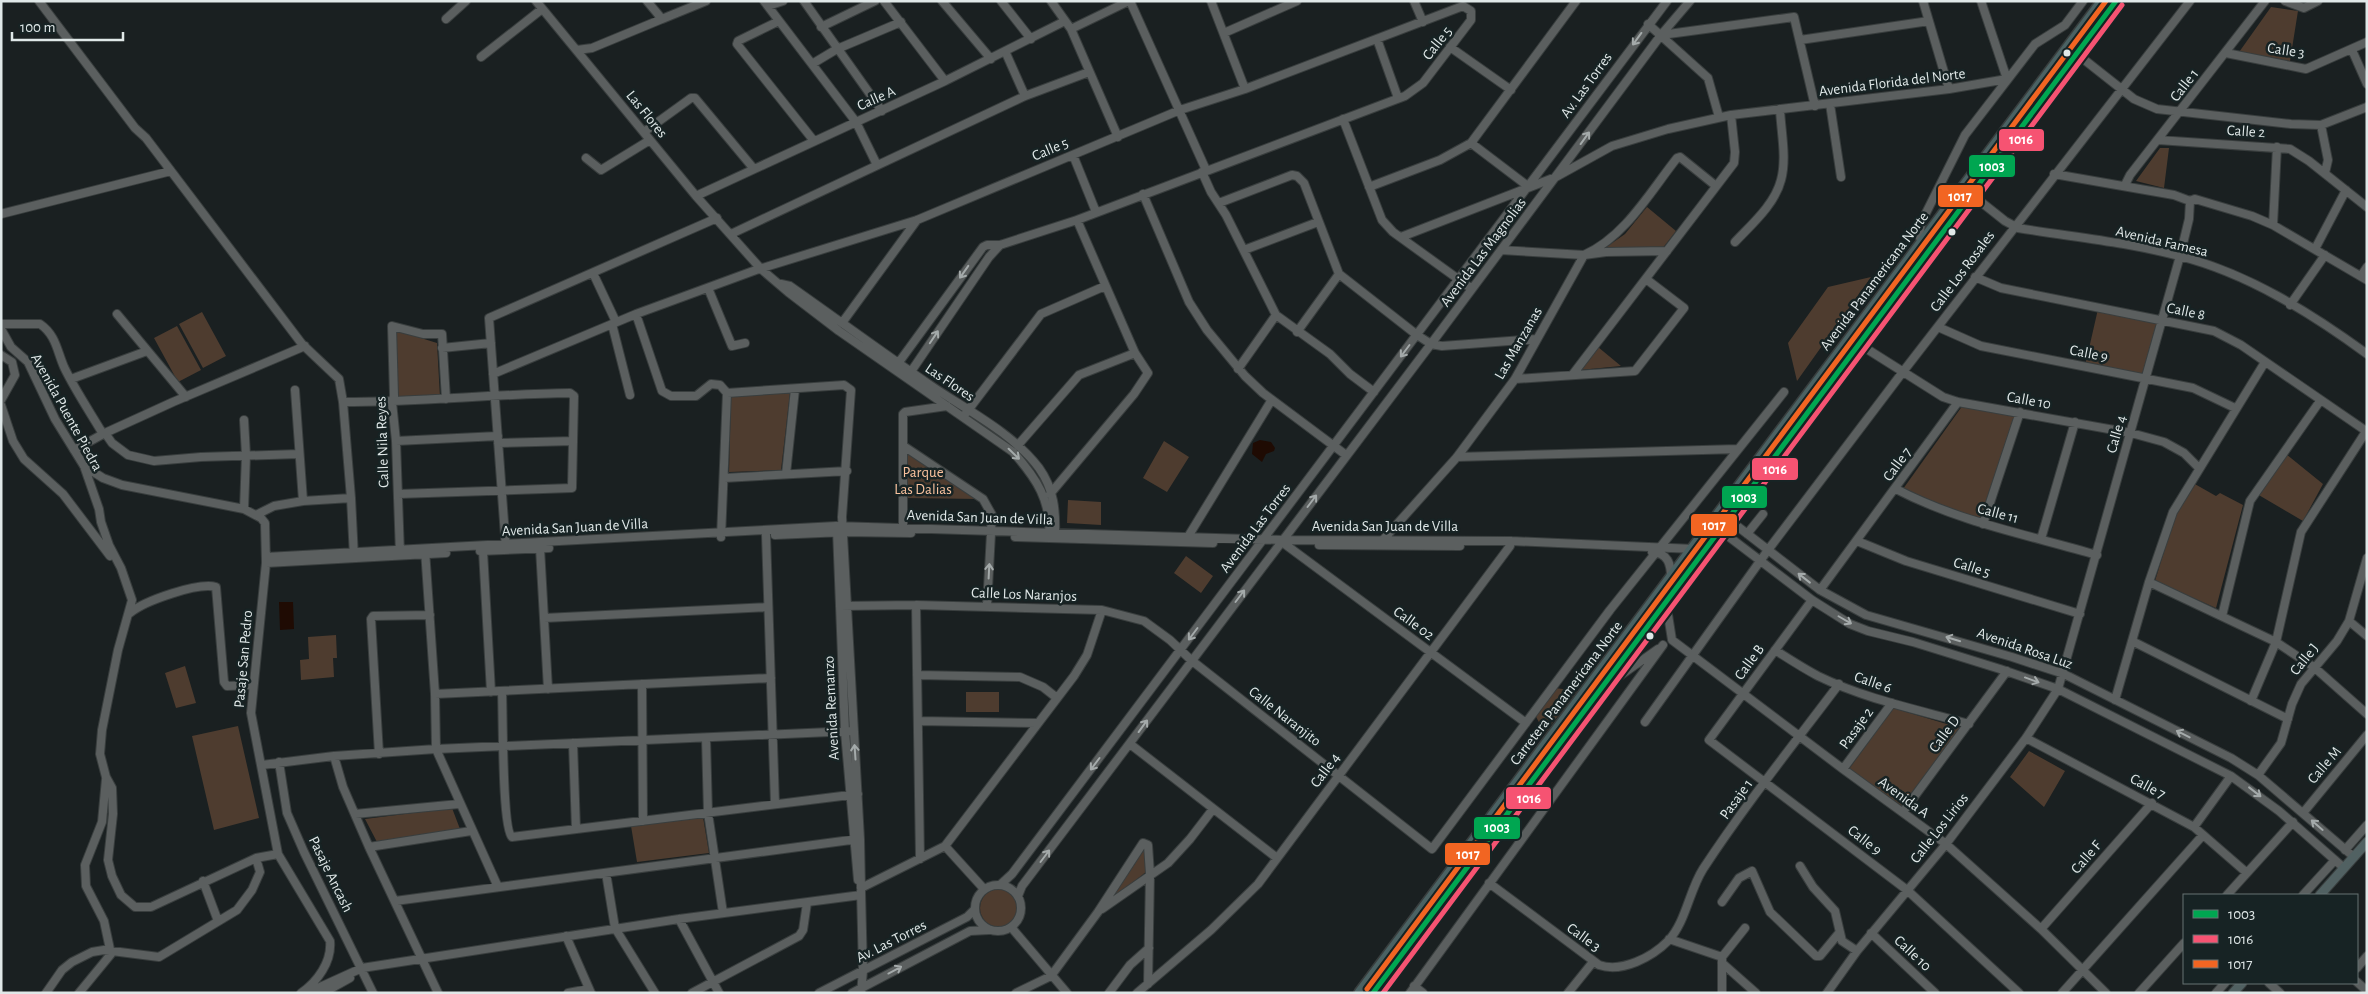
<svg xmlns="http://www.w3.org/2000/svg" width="2368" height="994" viewBox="0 0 2368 994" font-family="'Alegreya Sans',sans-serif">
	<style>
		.green { fill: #4e3c2f }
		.water { fill: #1f0b03 }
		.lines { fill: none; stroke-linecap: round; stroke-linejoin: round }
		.minor-casing { stroke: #393e3e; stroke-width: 10 }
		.major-casing { stroke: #393e3e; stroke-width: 11 }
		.highway-casing { stroke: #393e3e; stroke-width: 14 }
		.minor { stroke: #5b5f5f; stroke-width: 8 }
		.major { stroke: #516162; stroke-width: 9 }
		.highway { stroke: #4b6263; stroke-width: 11 }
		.bus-1-casing { stroke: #172324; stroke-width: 9 }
		.bus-2-casing { stroke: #172324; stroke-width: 9 }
		.bus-3-casing { stroke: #172324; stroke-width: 9 }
		.bus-1 { stroke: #00a651; stroke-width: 5 }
		.bus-2 { stroke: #f65372; stroke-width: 5 }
		.bus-3 { stroke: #f26522; stroke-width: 5 }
		.oneway { stroke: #a4aaaa }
		.bus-dot { fill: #e0e8e8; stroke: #172324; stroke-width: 2 }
		.labels { text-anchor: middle; stroke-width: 5; stroke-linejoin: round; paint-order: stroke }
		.street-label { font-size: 15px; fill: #e0e8e8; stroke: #172324 }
		.park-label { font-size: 15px; fill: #f9c29e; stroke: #172324 }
		.line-badge { stroke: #172324; stroke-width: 2 }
		.badge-label { font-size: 14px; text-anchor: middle; font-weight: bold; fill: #fff }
	</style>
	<rect width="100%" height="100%" fill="#1a2021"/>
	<path class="green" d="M2271,7L2298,11L2290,61L2237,55Z
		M2160,148H2169L2164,188L2136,181Z
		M1647,207L1676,231L1662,249L1605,248L1625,234Z
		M1871,277L1797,381L1788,343L1828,287Z
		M2098,309L2162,320L2146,378L2085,366Z
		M202,312L226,356L203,368L179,324Z
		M177,326L201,370L178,382L154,338Z
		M395,330L437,343L440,397L397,399Z
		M1598,347L1621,366L1580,370Z
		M790,393L781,470L729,472L731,396Z
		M1963,405L2015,417L1982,520L1930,502L1903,489Z
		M1164,441L1189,457L1167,492L1143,478Z
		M907,450L980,499L905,498Z
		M2286,454L2323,484L2303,521L2257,494Z
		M2193,483L2216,496L2220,493L2243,505L2216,608L2155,581L2177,509Z
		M1068,500L1101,502V525L1067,523Z
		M1186,556L1213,576L1201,593L1174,573Z
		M336,635L337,658H333L334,677L301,680L300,660L309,659L308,637Z
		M185,666L196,703L176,708L165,673Z
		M1555,688L1577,691L1545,733L1535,715Z
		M966,692H999V712H966Z
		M1893,708L1960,728L1902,806L1849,769Z
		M238,726L259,818L214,830L192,736Z
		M2029,751L2065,771L2044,807L2010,777Z
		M452,808L460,829L377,842L365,819Z
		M703,817L709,853L637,862L631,826Z
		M1146,847V872L1108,902Z
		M980 908a19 19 0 1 1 38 0a19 19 0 1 1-38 0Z"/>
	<path class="water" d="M1260,440L1271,442L1275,448L1274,451L1266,454L1262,462L1252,454L1253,443Z
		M279,602H293L294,629L280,630Z"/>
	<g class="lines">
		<g class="minor-casing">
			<path id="minor" d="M39,1L135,128L146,138L302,344L339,379L343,402L351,498L354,557
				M536,1L696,196L761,269L788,292L839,331L1013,452C1036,478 1052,501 1049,537
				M647,1L662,19L706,1
				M764,1L856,122L877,165
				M804,1L882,111
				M884,1L945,81
				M942,1L991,59
				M1001,1L1031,39
				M1051,1L1071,29L1118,137
				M1130,1L1206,170
				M1211,1L1245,89
				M1414,1L1423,22
				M1923,1L1949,89
				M2285,1L2304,8L2318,1
				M768,6L783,1
				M446,19L466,1
				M779,21L738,41L737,44L814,141
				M1648,24L1708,78L1719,117
				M821,27L875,1
				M1071,29L1129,1
				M1224,33L1297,1
				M1661,35L1794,17L1815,106
				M1377,39L1398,98
				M1800,40L1929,21
				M1450,47L1511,90
				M577,50L592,48L662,19
				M2352,50L2367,84
				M1005,51L1025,96
				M2226,53L2306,69L2367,42
				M2077,54L2134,99L2157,109L2291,124L2321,125L2367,107
				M481,57L542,9
				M812,64L837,49L901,22
				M1830,104L1841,177
				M1343,119L1382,220L1393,232L1472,289
				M2321,125L2328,160L2325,173
				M644,132L691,98H695L754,169
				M2158,140L2290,149L2309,161L2367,207
				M1471,143L1529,187
				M1073,155L1096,212
				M586,158L601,170L650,140
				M1202,172L1211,192L1226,215L1276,315L1238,369
				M2054,174L2174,195L2190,201L2195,199L2252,216L2273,225L2367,280
				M2127,186L2126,183L2130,175L2265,1
				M1369,187L1440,160L1471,143L1576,1
				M1143,194L1189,302L1207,330L1245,376L1263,393L1346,455
				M1971,194L2005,221L2018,228C2072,237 2127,242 2179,256C2247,273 2311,313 2367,354
				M696,196L945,81L1065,21
				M1219,203L1292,175L1297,176L1304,183L1339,274L1417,335L1431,344L1442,346L1536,339
				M1,214L171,171
				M2273,225L2277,147
				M731,234L1025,96L1089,72
				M1401,237L1556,177L1612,146L1668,129L1731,115L1949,89L2007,79L1981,1
				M1735,242C1752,224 1775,204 1781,180C1787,158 1781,132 1780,109
				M1922,243L1919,235L1922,221L1965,135L2035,44L2065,25L2083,1
				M2315,249L2346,190
				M1244,250L1318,222
				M1501,250L1584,255L1606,252L1667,251
				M593,273L616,322
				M2361,276L2367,267
				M1975,277L2001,288L2214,331L2241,345L2366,431
				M781,284L790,286C837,319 883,353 930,385C965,409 1013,433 1039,468C1054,489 1056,511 1055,536
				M708,288L732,346L745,343
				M2290,305L2325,255
				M117,314L186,397
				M636,314L662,391L671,396H696L711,384L720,385L727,393L721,537
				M1276,315L1330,354L1350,374L1374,392
				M842,323L917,220
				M1,324H40C56,335 57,351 64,367C75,390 90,412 103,434
				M612,324L630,395
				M1938,327L1981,346L2193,388L2235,408
				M1,329L11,347L28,362L55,419L84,466L99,509L101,522L109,545L121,568L132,600L118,650L102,730L100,754L106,777L112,788L113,814L108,860L112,876L121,895L135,907H151L256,858L278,854
				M1297,332L1339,274
				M1859,344L1943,397L1958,402L2131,433L2164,442L2184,453L2199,468
				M442,348L491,343
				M1,355L12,362L15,375L1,400
				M493,374L636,314L756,270L917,220L1180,110L1245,89L1463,6L1471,11V20L1423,83L1405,96L1077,220L1000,245H987L983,247L894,369
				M1573,374L1734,163L1735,152L1731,115
				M908,376L989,257L1000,245
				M71,379L147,351
				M1515,379L1635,371L1684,308L1646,279
				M295,390L303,501
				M727,393L844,385L851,390L842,517L860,839L861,888
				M343,402C419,402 494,394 570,393L574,396L572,488L398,494
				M1,405L13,441L24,459L63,494L110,556
				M966,413L1041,314L1105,286
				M244,420L246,455L244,509
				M105,433L112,443L128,455L154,461L201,457L299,454
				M396,441L498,436
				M498,443L573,441
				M1018,445L1079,375L1135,353
				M905,447L983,499L992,515L987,606
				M74,450L105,433L173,402L305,346
				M1457,457L1738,449
				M84,466L103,478L122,485L244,509L261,518L265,523L266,563L251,713L278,854L330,941C332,962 317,982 301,993
				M786,474L795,389
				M724,478L847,471
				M1896,489C1959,522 2029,535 2097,555
				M1050,494L1134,394L1148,373L1135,353L1077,220
				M256,515L274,506L303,501L351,498
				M1728,519L1820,590L1866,615L2012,657L2064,674L2231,758L2258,775L2354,857
				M1983,524L2020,412
				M903,528V414L905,412L947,406
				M837,530L845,732L858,880
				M1720,530L1812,600L1850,624L1868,631L1913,642L2000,669L2058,689L2231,776L2279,811L2344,868
				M1747,534L1763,514
				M766,535L775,804
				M775,535L843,532L911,533
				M1015,537L1213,543
				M2041,539L2075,422
				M1186,540L1271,401
				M1382,541L1457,457L1515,379L1584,255C1625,237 1650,192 1677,158L1680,157L1716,186
				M1857,541L1906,561L2080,614
				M1286,545L1526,723
				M1319,545L1460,546
				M540,548L548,689
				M506,549L489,318L717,218
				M425,550L435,694L436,749L498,887
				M480,551L549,548
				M483,551L491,692
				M1652,552C1668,553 1671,564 1671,578
				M400,554L396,441L392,402L394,396L392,326L423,334H442L446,399
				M266,557L836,526L1283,540L1511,541L1694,549
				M266,563L446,553
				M2149,582L2276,642L2315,668L2367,714
				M1820,590L1958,402
				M1812,600L1709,740L1907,890L2019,993
				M1666,602L1672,640L1843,769L1946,844L2041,929L2106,993
				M916,605L920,859
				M840,606L916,605L1102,610L1144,621L1170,640L1191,660L1432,849L1610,610L1784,392
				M130,613C144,601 198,582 216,587L224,682L227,686L253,685
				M2222,616L2250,501L2320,401
				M544,618L768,607
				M2349,621L2367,636
				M2132,641L2288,719
				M1775,650C1789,659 1803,668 1818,676C1865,699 1919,710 1969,724
				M917,675L1020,677L1043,687L1057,698
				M1607,682L1614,680L1658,649
				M642,684L643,821
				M502,691C503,712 502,829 512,837L858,794
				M435,694L771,678
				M2115,700L2149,582L2173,512L2265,362
				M2251,701L2276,642L2301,532L2367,430
				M918,721L1037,723
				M1645,722L1768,550L1902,373L2190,1
				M706,738L708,813L723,913
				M2026,738L2194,827L2247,873
				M573,743L576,829
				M1130,744L1277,858
				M379,754L371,619L373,616L430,615
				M334,756L343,787L369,847L438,993
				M279,762L287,813L304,852L373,993
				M262,765L334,756L436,749L853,731
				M1843,769L1892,703
				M2258,775L2281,743L2292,704L2301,684L2337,641L2349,621L2367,558
				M1903,812L2007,671
				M2303,813L2367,735
				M355,814L459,804
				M2194,827L2231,776
				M945,846L984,889
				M369,847L471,831
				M2345,850L2367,825
				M1800,866L1813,887L1835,911L1842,941L1857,951
				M606,873L615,928L655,993
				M203,881L218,921
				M1489,883L1599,965C1622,973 1652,957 1668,941C1686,922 1689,891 1703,869C1745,805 1793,745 1839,684
				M975 908a23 23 0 1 1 46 0a23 23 0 1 1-46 0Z
				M1000,885L1012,874L1667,1
				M861,888L945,846L1074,676L1087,655L1102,610
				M2227,895L2293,822
				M2303,895L2335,860
				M1018,896L1022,886L1431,344L1661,35L1690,1
				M395,901L858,839
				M1722,902L1739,878L1752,871L1770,912L1816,956H1820L1839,933
				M1102,909L1168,863L1190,839L1213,809
				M679,919L719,993
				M1011,927L1067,993
				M2041,929L2152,803
				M1871,933L1935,993
				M566,936L591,993
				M1669,939L1722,957V993
				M1722,957L1745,928
				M1722,963L1756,993
				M2357,968L2367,956
				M2357,982L2367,991
				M2269,983L2280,993
				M1414,986L1423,993
				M46,993L62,970L72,962L92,952L104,950L159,957L237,910L252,890L260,872L256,858
				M79,993L111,954L104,921L86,886L85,865L102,822L106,779
				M307,993L362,968L679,919L861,895
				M323,993L350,978
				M568,993L589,989
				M692,993L799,936L803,930L807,903
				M819,993L967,917L974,910
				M852,993L970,931L989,930
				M861,993L863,971L861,891
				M1016,993L1051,976L1098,912L1143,843L1148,845L1150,874L1148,984
				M1109,993L1130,965L1149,948
				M1137,993L1211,930L1258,884L1510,546L1511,541
				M1410,993L1663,645
				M1568,993L1593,962
				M1827,993L1857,951L1946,844L2026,738L2058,689L2180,256L2189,219L2190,201
				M2062,993L2203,835
				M2139,993L2184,943
				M2216,993L2225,983"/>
		</g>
		<g class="major-casing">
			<path id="major" d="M2320,895L2367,842
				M2233,993L2242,983"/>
		</g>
		<g class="highway-casing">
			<path id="highway" d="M1360,993L2103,1
				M1373,993L2116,1"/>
		</g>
		<use href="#minor" class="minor"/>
		<use href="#major" class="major"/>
		<use href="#highway" class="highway"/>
		<g class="bus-1-casing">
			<path id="bus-1" d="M1373,993L2116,1"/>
		</g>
		<g class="bus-2-casing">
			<path id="bus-2" d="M1383,993L2122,5"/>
		</g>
		<g class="bus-3-casing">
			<path id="bus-3" d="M1367,989L2106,1"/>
		</g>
		<use href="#bus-1" class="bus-1"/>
		<use href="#bus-2" class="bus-2"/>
		<use href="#bus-3" class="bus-3"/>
	</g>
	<defs><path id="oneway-shaft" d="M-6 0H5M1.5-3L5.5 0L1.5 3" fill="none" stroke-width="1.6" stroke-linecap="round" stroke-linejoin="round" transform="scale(1.25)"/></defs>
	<g class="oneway">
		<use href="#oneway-shaft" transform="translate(1637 39) rotate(126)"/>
		<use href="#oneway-shaft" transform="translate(1585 138) rotate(-54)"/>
		<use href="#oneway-shaft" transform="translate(964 272) rotate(125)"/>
		<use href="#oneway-shaft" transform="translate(934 337) rotate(-56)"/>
		<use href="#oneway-shaft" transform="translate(1405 351) rotate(127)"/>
		<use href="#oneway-shaft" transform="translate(1014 454) rotate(44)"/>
		<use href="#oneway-shaft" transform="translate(1312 501) rotate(-53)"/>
		<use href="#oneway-shaft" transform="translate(989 571) rotate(-87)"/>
		<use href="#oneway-shaft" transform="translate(1804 578) rotate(-142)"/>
		<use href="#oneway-shaft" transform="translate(1240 596) rotate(-53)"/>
		<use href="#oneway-shaft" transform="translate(1845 620) rotate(30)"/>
		<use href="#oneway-shaft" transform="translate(1193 634) rotate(127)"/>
		<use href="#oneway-shaft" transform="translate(1953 639) rotate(-163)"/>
		<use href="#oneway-shaft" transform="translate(2032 680) rotate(20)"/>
		<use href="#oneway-shaft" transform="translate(1143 726) rotate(-54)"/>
		<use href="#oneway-shaft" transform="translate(2183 734) rotate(-153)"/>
		<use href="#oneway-shaft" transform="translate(855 752) rotate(-94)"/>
		<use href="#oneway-shaft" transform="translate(1095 764) rotate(127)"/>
		<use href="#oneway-shaft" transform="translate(2255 792) rotate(38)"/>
		<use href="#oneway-shaft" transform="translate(2317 825) rotate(-139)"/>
		<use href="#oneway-shaft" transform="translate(1045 856) rotate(-53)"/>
		<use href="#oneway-shaft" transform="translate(895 970) rotate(-28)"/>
	</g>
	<g class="bus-dot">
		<circle cx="2067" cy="53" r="4.5"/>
		<circle cx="1952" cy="232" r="4.5"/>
		<circle cx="1650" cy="636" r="4.5"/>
	</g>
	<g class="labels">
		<g class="street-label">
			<text transform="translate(1437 43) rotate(-52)" y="5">Calle 5</text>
			<text transform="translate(2286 50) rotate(8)" y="5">Calle 3</text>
			<text transform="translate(1892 82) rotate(-7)" y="5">Avenida Florida del Norte</text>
			<text transform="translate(1586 85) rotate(-54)" y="5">Av. Las Torres</text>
			<text transform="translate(2184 85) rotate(-52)" y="5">Calle 1</text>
			<text transform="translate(876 98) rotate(-24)" y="5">Calle A</text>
			<text transform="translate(647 114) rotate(51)" y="5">Las Flores</text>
			<text transform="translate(2246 131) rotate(4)" y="5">Calle 2</text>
			<text transform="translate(1050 149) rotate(-23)" y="5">Calle 5</text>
			<text transform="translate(2162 241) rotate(13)" y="5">Avenida Famesa</text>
			<text transform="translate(1483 252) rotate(-53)" y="5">Avenida Las Magnolias</text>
			<text transform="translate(1962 271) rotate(-53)" y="5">Calle Los Rosales</text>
			<text transform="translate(1874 281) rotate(-53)" y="5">Avenida Panamericana Norte</text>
			<text transform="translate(2186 311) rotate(12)" y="5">Calle 8</text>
			<text transform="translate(1518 343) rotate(-60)" y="5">Las Manzanas</text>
			<text transform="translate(2089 353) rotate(11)" y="5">Calle 9</text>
			<text transform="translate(950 382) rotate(34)" y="5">Las Flores</text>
			<text transform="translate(2029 400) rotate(10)" y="5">Calle 10</text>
			<text transform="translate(67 412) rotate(61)" y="5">Avenida Puente Piedra</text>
			<text transform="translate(2116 434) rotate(-74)" y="5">Calle 4</text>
			<text transform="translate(382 442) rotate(-92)" y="5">Calle Nila Reyes</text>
			<text transform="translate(1897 464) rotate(-54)" y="5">Calle 7</text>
			<text transform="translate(1998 513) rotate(15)" y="5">Calle 11</text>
			<text transform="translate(980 517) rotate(2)" y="5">Avenida San Juan de Villa</text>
			<text x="1385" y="531">Avenida San Juan de Villa</text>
			<text transform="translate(575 527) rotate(-3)" y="5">Avenida San Juan de Villa</text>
			<text transform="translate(1255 528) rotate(-53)" y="5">Avenida Las Torres</text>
			<text transform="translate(1972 567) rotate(17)" y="5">Calle 5</text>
			<text transform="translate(1024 594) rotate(2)" y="5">Calle Los Naranjos</text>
			<text transform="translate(1414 623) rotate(36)" y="5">Calle 02</text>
			<text transform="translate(2025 648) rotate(19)" y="5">Avenida Rosa Luz</text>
			<text transform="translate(243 659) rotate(-85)" y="5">Pasaje San Pedro</text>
			<text transform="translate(2304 659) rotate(-51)" y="5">Calle J</text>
			<text transform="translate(1749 662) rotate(-54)" y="5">Calle B</text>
			<text transform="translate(1873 682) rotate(19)" y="5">Calle 6</text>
			<text transform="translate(1566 693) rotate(-53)" y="5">Carretera Panamericana Norte</text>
			<text transform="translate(831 708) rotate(-93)" y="5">Avenida Remanzo</text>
			<text transform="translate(1285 716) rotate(38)" y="5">Calle Naranjito</text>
			<text transform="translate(1856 728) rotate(-54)" y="5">Pasaje 2</text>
			<text transform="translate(1944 734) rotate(-54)" y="5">Calle D</text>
			<text transform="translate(2324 765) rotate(-50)" y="5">Calle M</text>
			<text transform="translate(1325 770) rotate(-53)" y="5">Calle 4</text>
			<text transform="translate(2148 786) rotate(28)" y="5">Calle 7</text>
			<text transform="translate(1904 797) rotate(36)" y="5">Avenida A</text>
			<text transform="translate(1736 799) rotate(-54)" y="5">Pasaje 1</text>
			<text transform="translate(1939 828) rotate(-52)" y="5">Calle Los Lirios</text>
			<text transform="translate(1865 840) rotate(38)" y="5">Calle 9</text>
			<text transform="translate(2086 857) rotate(-49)" y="5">Calle F</text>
			<text transform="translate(331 874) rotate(64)" y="5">Pasaje Ancash</text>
			<text transform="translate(1584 937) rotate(36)" y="5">Calle 3</text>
			<text transform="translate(891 941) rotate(-27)" y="5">Av. Las Torres</text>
			<text transform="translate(1913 953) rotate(43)" y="5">Calle 10</text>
		</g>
		<g class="park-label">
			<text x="923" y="477">Parque<tspan x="923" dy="17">Las Dalias</tspan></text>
		</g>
	</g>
	<g class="line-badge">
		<rect x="1998" y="128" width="47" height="24" rx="5" fill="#f65372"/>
		<rect x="1968" y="154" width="48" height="24" rx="5" fill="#00a651"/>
		<rect x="1937" y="184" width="47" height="24" rx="5" fill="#f26522"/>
		<rect x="1751" y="457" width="48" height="24" rx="5" fill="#f65372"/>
		<rect x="1721" y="485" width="47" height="24" rx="5" fill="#00a651"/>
		<rect x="1690" y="513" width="48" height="24" rx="5" fill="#f26522"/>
		<rect x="1505" y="786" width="47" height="24" rx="5" fill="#f65372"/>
		<rect x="1473" y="816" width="48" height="24" rx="5" fill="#00a651"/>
		<rect x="1444" y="842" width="47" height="24" rx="5" fill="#f26522"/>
	</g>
	<g class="badge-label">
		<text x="2021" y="144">1016</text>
		<text x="1992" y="171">1003</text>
		<text x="1960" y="201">1017</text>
		<text x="1775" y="474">1016</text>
		<text x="1744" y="502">1003</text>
		<text x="1714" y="530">1017</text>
		<text x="1529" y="803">1016</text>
		<text x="1497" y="832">1003</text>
		<text x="1468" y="859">1017</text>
	</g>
	<rect width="2368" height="994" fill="none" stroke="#e0e8e8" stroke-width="5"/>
	<rect x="2183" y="894" width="175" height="90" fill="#172324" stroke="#677272"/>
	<rect x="2193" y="910" width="25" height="8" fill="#00a651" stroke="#677272"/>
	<text x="2228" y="919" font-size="15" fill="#e0e8e8">1003</text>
	<rect x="2193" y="935" width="25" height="8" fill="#f65372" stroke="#677272"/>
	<text x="2228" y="944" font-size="15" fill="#e0e8e8">1016</text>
	<rect x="2193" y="960" width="25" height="8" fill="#f26522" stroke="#677272"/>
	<text x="2228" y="969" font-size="15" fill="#e0e8e8">1017</text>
	<path d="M12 32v8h111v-8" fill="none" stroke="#e0e8e8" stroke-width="2.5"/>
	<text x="20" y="32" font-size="15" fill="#e0e8e8" stroke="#172324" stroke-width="4" paint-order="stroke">100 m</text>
</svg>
